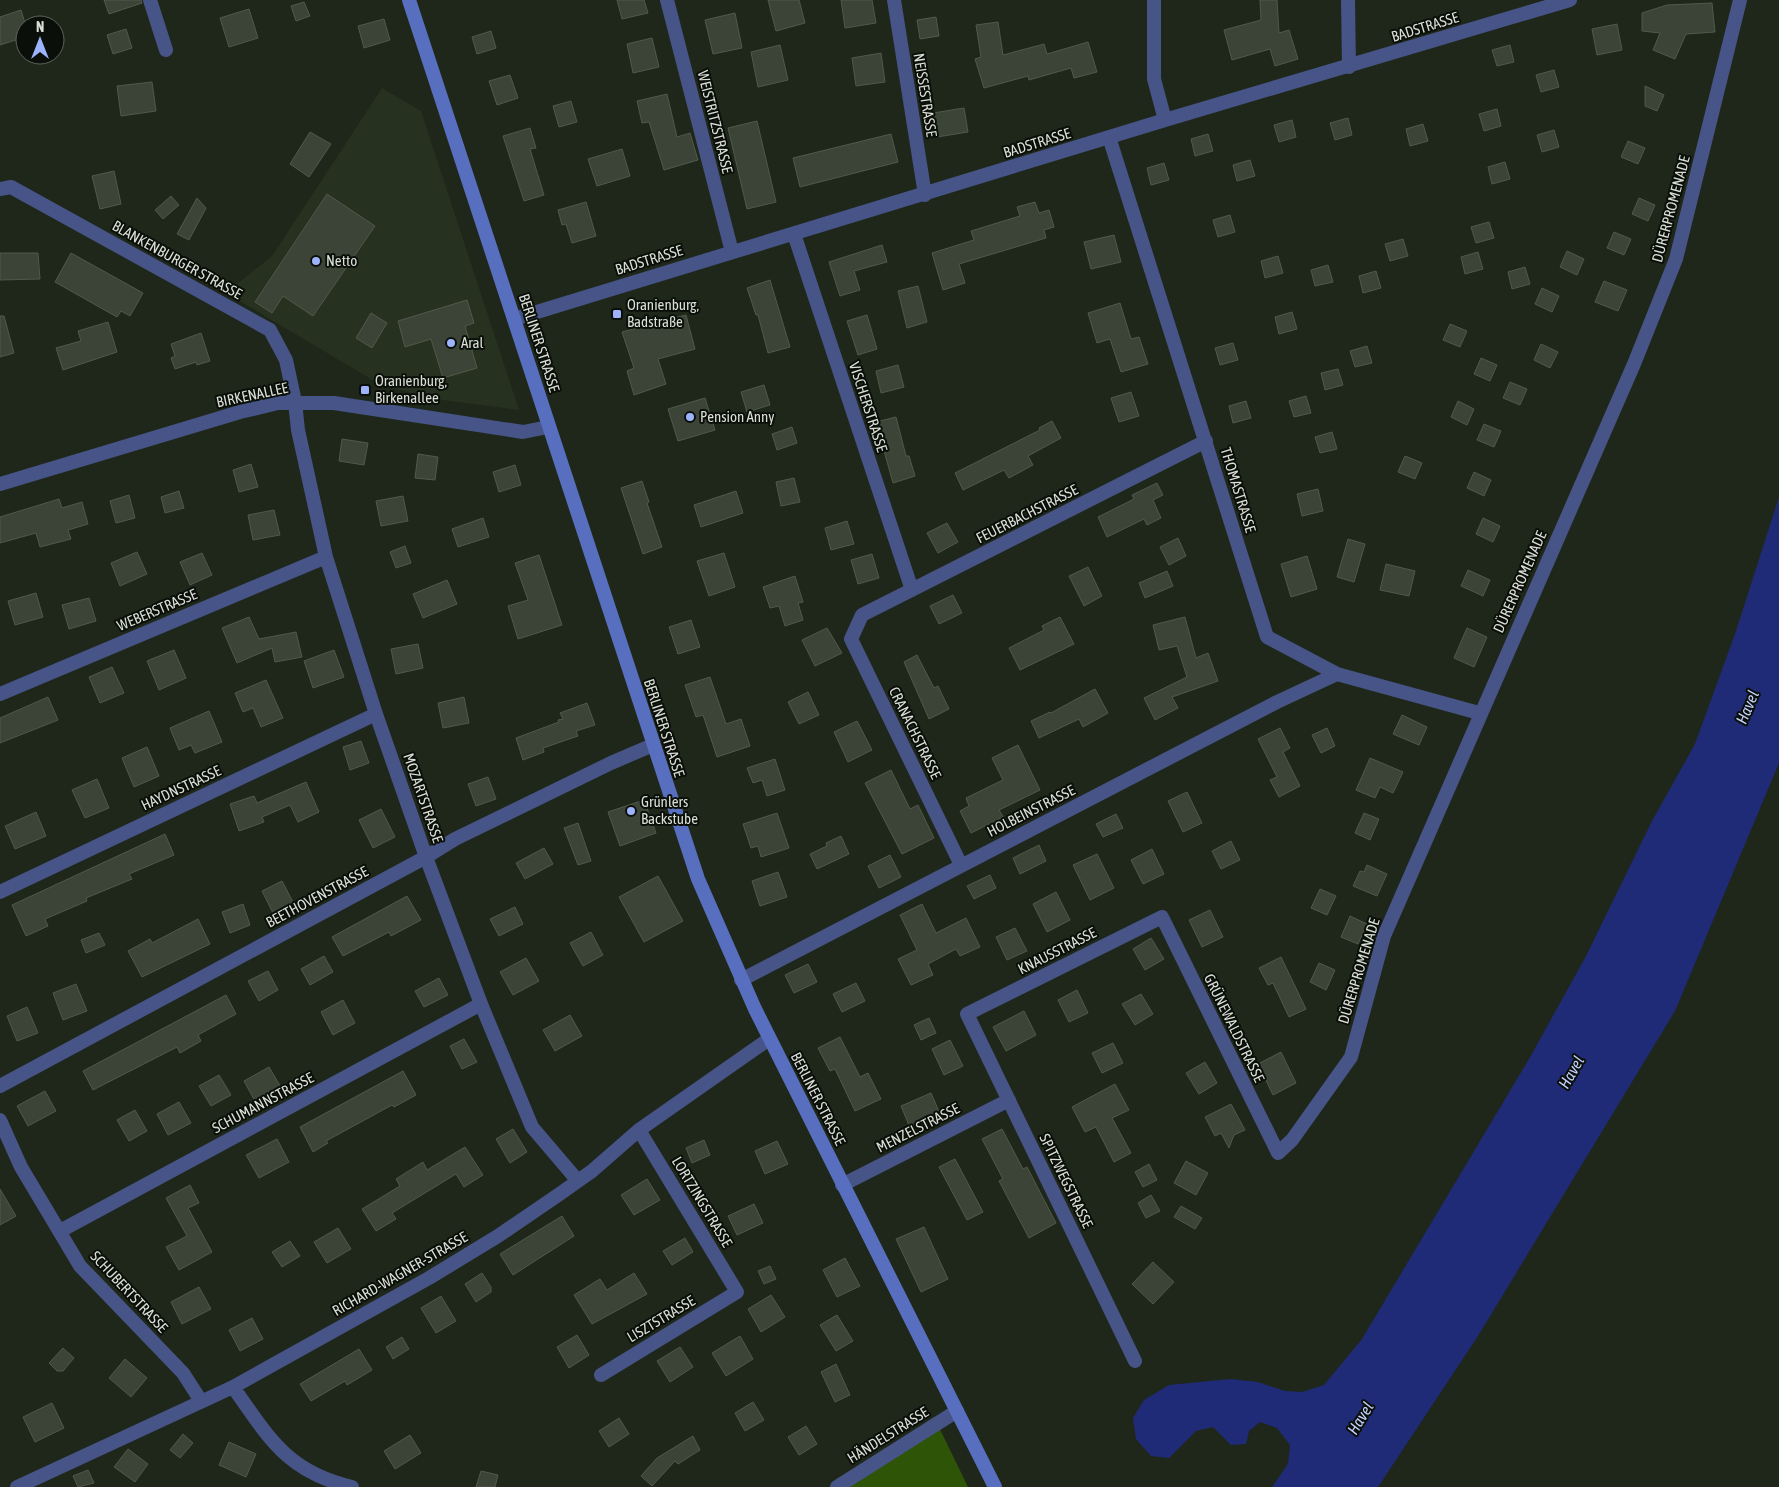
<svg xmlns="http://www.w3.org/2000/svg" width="1779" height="1487" viewBox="0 0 1779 1487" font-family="'Asap Condensed',sans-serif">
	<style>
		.built { fill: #26311f }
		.green { fill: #2e5407 }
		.water { fill: #1f2b77 }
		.building { fill: #3b4436; stroke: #50594a }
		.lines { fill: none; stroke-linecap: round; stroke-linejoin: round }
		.minor { stroke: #465487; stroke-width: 14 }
		.secondary { stroke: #586ebf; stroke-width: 14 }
		.poi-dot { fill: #9db4fd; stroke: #0b0f09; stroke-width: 2 }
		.labels { text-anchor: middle; stroke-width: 4; stroke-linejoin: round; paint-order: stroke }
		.street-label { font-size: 15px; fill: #dadfd7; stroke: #0b0f09 }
		.poi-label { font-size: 15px; fill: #dadfd7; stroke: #0b0f09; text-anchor: start }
		.water-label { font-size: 16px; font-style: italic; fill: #c1d0fc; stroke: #0b0f09 }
	</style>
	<rect width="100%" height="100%" fill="#1f271a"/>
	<path class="built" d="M382,88L421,111L519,410L434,399L381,385L226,293L272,256Z"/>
	<path class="green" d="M934,1417L968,1487H837Z"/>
	<path class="water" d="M1779,497V763L1675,1011L1478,1336L1378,1487H1272L1288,1464L1290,1445L1277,1428L1260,1422L1249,1431L1246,1444L1231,1445L1213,1427L1196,1431L1169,1458L1151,1456L1136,1439L1133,1418L1144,1400L1169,1385L1230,1379L1258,1382L1285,1391L1302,1392L1324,1385L1362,1339L1529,1059L1585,958L1652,821L1695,744L1735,634Z"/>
	<path class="building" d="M104,0H141L142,3L109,14Z
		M617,0H644L648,13L622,19Z
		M768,0H799L805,23L776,31Z
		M841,0H872L876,23L845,28Z
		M1260,0H1277L1279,33L1289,30L1298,59L1275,66L1270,49L1232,60L1224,30L1261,20Z
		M304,2L310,16L296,21L291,6Z
		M1712,3L1715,32L1686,34L1675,59L1653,50L1660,33L1642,31V13L1667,5Z
		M249,9L258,38L229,47L220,18Z
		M21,10L25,23V37L0,45V17Z
		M735,13L742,48L713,54L705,20Z
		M936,17L939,36L920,39L917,20Z
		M384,19L390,40L364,48L358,26Z
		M998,22L1003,55L1044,44L1047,54L1088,42L1097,72L1074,78L1071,68L1029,80L1028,76L984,88L975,59L981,57L976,25Z
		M1617,24L1622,50L1597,55L1592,29Z
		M126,29L132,48L113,54L107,35Z
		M491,31L496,48L477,54L472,37Z
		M652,38L659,67L633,73L627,44Z
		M780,45L788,80L758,87L751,52Z
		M1510,45L1514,62L1497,66L1492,50Z
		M881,53L885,82L856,86L852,58Z
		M1554,70L1559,87L1541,92L1536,75Z
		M510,75L518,98L497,105L489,81Z
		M152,82L156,111L121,116L117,86Z
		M1645,86L1664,95L1657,111L1645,106Z
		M667,94L677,137L690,133L698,160L664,170L649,122L642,123L637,101Z
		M571,101L577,122L559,127L553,106Z
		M964,108L968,132L937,137L933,113Z
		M1497,109L1501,126L1484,131L1479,114Z
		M1348,118L1352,135L1335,140L1330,123Z
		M1292,120L1296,137L1279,142L1274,125Z
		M757,121L776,202L747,209L728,128Z
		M1423,124L1428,141L1410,146L1406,129Z
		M530,128L536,148L530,149L544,195L524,201L503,136Z
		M1554,130L1559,147L1542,152L1537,135Z
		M310,132L331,144L309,177L290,164Z
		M891,134L898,162L800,187L793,158Z
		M1208,134L1213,151L1195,156L1191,139Z
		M1628,141L1645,148L1638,164L1621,157Z
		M622,149L630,176L597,186L588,159Z
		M1250,160L1255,176L1237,181L1233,165Z
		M1505,162L1510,179L1492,184L1488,167Z
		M1164,163L1169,180L1151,185L1147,168Z
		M114,171L121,204L100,209L92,176Z
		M327,194L375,226L313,316L283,296L272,313L255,302Z
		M171,196L179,205L163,219L155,210Z
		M197,198L206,208L189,240L177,234Z
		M1639,198L1655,205L1648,221L1632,214Z
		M586,202L596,236L572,243L566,224L562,225L558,210Z
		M1035,202L1039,213L1049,210L1054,227L1044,230L1046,238L959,264L965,283L943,290L932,253L974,240L971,231L1020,216L1017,207Z
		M1230,215L1235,232L1218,237L1213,220Z
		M1489,222L1494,238L1476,243L1471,227Z
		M1614,232L1631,239L1624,255L1607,248Z
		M1114,235L1121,262L1091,269L1084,242Z
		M1403,239L1408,256L1390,261L1385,244Z
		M882,245L887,262L854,271L860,290L840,296L829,262Z
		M1567,251L1584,259L1577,275L1560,267Z
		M1478,252L1483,269L1465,274L1461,257Z
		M0,253H38L40,279L0,280Z
		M71,253L143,293L130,316L121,311L117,317L55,282Z
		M1278,256L1283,273L1265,278L1261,261Z
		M1328,265L1333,282L1315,286L1311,270Z
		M1525,267L1530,284L1512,289L1508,272Z
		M1376,271L1381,288L1363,293L1359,276Z
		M770,280L790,347L768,353L758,315H756L747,288Z
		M1604,281L1627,290L1618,311L1595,302Z
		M918,286L927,322L907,328L898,291Z
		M1542,288L1559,296L1552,312L1535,304Z
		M467,300L474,323L465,326L477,368L443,378L431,339L405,347L398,321Z
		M1120,303L1131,339L1139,337L1148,364L1121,372L1110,339L1097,343L1088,313Z
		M1292,312L1297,329L1279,334L1275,317Z
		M371,313L387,323L372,348L356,338Z
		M686,315L695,349L658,359L666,384L634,395L627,371L634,368L622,332Z
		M867,315L877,349L858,355L847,321Z
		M0,316H4L14,353L0,357Z
		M108,322L117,352L63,370L56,348L81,341L78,331Z
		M1450,324L1467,331L1460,347L1443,340Z
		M201,333L210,361L197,365L196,362L175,369L171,358L175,356L171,344Z
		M1233,343L1238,360L1220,365L1215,348Z
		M1541,344L1558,352L1550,368L1534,360Z
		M1367,346L1372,363L1355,367L1350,351Z
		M1481,358L1497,365L1490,381L1474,374Z
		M898,365L904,387L881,393L876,371Z
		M1338,369L1343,385L1325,390L1321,373Z
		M1510,382L1527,389L1520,405L1503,398Z
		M764,385L770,405L747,412L741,392Z
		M1131,392L1139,416L1119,422L1111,398Z
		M1306,396L1311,413L1294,417L1289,401Z
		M705,398L715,430L678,441L668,409Z
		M1246,401L1251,418L1233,423L1229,406Z
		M1458,401L1474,409L1467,425L1451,417Z
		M896,417L906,456H909L915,476L893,483L876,422Z
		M1052,421L1061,438L1028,456L1033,465L1009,478L1004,470L963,490L955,473L1040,430L1039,428Z
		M1484,424L1501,431L1494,447L1477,440Z
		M792,427L797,443L777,450L772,434Z
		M1332,432L1337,449L1320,453L1315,437Z
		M342,439L368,443L364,465L339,461Z
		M418,454L438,457L435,480L415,478Z
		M1405,456L1422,463L1415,479L1398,472Z
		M251,464L258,487L239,492L233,470Z
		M515,465L521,485L499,492L493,472Z
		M1474,472L1491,480L1484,496L1467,488Z
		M794,478L800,502L781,506L776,482Z
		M642,481L649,502L647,503L662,547L643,554L621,488Z
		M1157,483L1163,495L1153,500L1161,518L1147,525L1144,519L1107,537L1098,517L1134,499L1132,495Z
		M1318,489L1323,511L1302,516L1297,494Z
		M179,491L184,508L165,513L161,497Z
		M736,491L743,513L701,527L694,505Z
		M129,495L135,518L116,523L110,501Z
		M403,496L408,521L381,526L376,501Z
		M59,499L62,508L82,502L88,524L68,530L71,539L40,547L36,533L0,543V517Z
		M274,510L280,535L253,540L248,515Z
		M483,518L489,537L458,547L452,529Z
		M1483,518L1500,526L1493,542L1476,534Z
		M847,521L854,544L831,550L825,528Z
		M947,523L958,542L938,553L927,533Z
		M1178,538L1186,556L1169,565L1160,547Z
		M1348,539L1365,544L1354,582L1337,577Z
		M405,546L411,563L396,568L390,552Z
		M137,552L147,574L120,586L111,563Z
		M202,553L212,575L190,585L180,562Z
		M724,553L735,587L709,596L697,561Z
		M872,554L879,578L858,584L851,560Z
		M539,555L562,625L518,639L508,606L528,600L515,563Z
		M1307,556L1317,589L1291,597L1281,564Z
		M1386,564L1415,571L1409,596L1380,590Z
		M1088,567L1102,596L1084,606L1069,576Z
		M1468,570L1490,580L1483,596L1461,586Z
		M1167,571L1173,586L1145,598L1139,583Z
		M795,576L803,602L798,603L803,620L785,626L779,606L770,608L763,587Z
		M447,580L457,604L423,618L413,594Z
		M36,593L43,617L15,625L8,601Z
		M953,595L962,613L939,624L930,606Z
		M89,598L96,621L69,629L62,605Z
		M249,617L259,639L296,632L302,657L275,662L272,648L237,663L222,628Z
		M1060,617L1074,644L1020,670L1009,648L1044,630L1042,626Z
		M1185,617L1196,658L1208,653L1218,681L1172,697L1178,708L1155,720L1144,698L1187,677L1177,646L1159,650L1153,625Z
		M691,620L700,647L678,654L669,627Z
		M827,628L842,653L815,666L802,640Z
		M1467,628L1487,637L1474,667L1454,658Z
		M418,644L423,668L396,674L391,649Z
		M174,650L186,678L159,690L147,661Z
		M334,650L344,677L313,688L304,661Z
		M917,655L934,688L938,686L949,709L929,719L904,662Z
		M112,667L124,693L100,703L89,677Z
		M710,677L726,724L741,719L750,746L717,757L703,715L696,717L685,685Z
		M266,680L283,718L261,727L253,708L243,712L235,693Z
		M1095,689L1108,713L1083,727L1079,719L1039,738L1031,721L1050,712L1051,713Z
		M808,692L819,715L799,724L788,702Z
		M48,697L58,720L0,743V718Z
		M464,697L469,723L443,728L438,703Z
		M587,703L595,725L576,731L578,736L543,748L544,752L523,760L516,738L559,722L558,720L563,719L560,713Z
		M209,711L222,742L195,753L191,745L179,750L170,728Z
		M1402,715L1427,727L1419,745L1393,734Z
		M857,721L872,750L848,762L834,732Z
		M1280,728L1290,748L1283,752L1300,786L1279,797L1270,780L1277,777L1258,739Z
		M1327,728L1335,746L1321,753L1312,735Z
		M361,741L369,763L350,770L343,747Z
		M1018,745L1040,790L999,810L1003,817L971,833L960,811L969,806L966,798L1003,780L992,758Z
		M147,747L159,776L134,787L122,758Z
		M1370,758L1403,772L1393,793L1380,787L1375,798L1356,790Z
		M775,759L785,790L767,796L762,780L753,783L747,768Z
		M891,770L910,809L918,805L934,838L902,854L865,783Z
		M488,777L496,799L476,806L468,784Z
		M97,779L109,808L85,818L72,790Z
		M306,782L319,812L298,822L290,805L262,817L264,822L239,831L230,804L254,796L257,803Z
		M1187,792L1202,823L1183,832L1168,801Z
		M644,800L656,833L620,846L608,812Z
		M381,809L395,837L373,848L359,820Z
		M36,812L46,836L15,849L5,826Z
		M777,813L789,848L761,857L758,846L751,848L743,824Z
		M1364,813L1379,819L1370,840L1355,833Z
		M1116,814L1123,828L1103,837L1096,824Z
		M578,823L591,861L578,865L564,828Z
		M165,834L174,855L129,874L132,879L86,898L87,901L45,919L48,926L26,936L12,905Z
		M841,836L849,854L817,869L810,854L827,846L826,843Z
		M1231,841L1240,860L1221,869L1212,851Z
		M1039,845L1046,861L1020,874L1013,858Z
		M544,848L553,864L525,879L516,863Z
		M1152,849L1164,874L1143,884L1131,860Z
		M1097,854L1114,888L1090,900L1073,865Z
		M890,855L901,877L879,888L868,866Z
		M1367,865L1387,874L1377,896L1353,886L1360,871L1364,872Z
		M778,872L787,897L760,906L752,881Z
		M990,875L996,888L974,899L967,886Z
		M658,876L683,921L644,942L619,897Z
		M282,881L293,902L273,913L262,891Z
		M1320,889L1336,896L1327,915L1311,908Z
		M1056,892L1070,920L1047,932L1033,904Z
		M407,896L421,920L391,936L389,932L343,956L332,937Z
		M243,904L250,925L230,933L222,912Z
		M922,904L936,933L966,918L980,947L960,956L956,949L928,964L933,975L911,985L898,959L917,950L900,915Z
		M515,907L523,924L499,936L490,919Z
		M1210,910L1223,937L1202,947L1189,920Z
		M1350,916L1367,924L1358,944L1341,937Z
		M198,919L210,944L142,977L128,951L150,939L152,943Z
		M1015,928L1027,951L1007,960L996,937Z
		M591,932L603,955L583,966L570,943Z
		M99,933L105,945L86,953L81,940Z
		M1151,938L1164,959L1145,970L1133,949Z
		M324,956L333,972L310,985L301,969Z
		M1281,957L1306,1009L1289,1017L1273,983L1268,985L1259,968Z
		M526,958L539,981L513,995L500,972Z
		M1319,963L1335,970L1326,990L1310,982Z
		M808,964L817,982L794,993L785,975Z
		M268,971L278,990L259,1001L248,981Z
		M439,978L448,995L424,1007L415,991Z
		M856,983L865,1001L842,1012L833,994Z
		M76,984L87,1011L63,1020L53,993Z
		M1077,990L1088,1013L1069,1022L1058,1000Z
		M1141,994L1153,1014L1135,1025L1122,1004Z
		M226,995L236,1014L198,1035L201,1041L180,1053L177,1047L93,1090L83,1071Z
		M343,1000L355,1023L333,1035L321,1012Z
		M27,1007L38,1033L17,1041L7,1016Z
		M1024,1011L1036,1035L1006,1051L993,1027Z
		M570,1015L582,1036L555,1051L543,1030Z
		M929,1018L936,1033L921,1040L914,1025Z
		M840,1037L860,1077L868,1073L881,1099L855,1111L835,1069L830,1071L818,1048Z
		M464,1039L477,1062L462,1069L450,1046Z
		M950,1040L963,1066L944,1075L932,1049Z
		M1113,1043L1123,1063L1102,1073L1092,1053Z
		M1281,1052L1296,1083L1273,1095L1258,1064Z
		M1205,1062L1217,1083L1199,1094L1186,1073Z
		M269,1067L282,1089L256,1103L244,1081Z
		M403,1071L416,1095L394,1107L392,1105L326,1141L328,1143L313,1152L300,1127Z
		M219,1075L231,1095L211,1106L199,1086Z
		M1115,1084L1129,1110L1112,1118L1131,1153L1114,1162L1096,1127L1085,1132L1072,1107Z
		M45,1091L56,1111L28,1126L17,1106Z
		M931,1093L941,1116L911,1130L901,1106Z
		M179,1102L191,1123L168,1135L157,1114Z
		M1231,1104L1245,1130L1234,1135L1229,1148L1221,1133L1215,1136L1205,1117Z
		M135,1110L147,1131L129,1141L117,1120Z
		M513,1129L527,1152L510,1163L496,1139Z
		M1002,1129L1023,1169L1027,1167L1056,1223L1029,1238L999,1181L1003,1179L982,1139Z
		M277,1139L289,1162L259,1178L246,1155Z
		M704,1140L710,1155L692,1163L686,1148Z
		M777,1141L788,1164L765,1174L755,1151Z
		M465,1147L483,1175L464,1187L456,1174L392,1213L396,1219L376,1231L362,1209L400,1186L396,1179L423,1162L427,1170Z
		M955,1159L983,1212L967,1220L939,1167Z
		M1186,1161L1208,1173L1196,1195L1174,1183Z
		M1149,1164L1157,1180L1143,1187L1135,1172Z
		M647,1179L660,1200L634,1215L621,1195Z
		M190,1185L199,1203L188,1208L212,1252L179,1270L166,1247L187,1236L166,1198Z
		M0,1189L16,1216L0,1225Z
		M1151,1195L1160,1211L1146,1218L1138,1203Z
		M754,1204L763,1223L737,1235L728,1216Z
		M1181,1206L1202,1218L1195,1229L1174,1217Z
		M562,1216L574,1236L513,1275L500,1254Z
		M924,1227L948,1279L921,1292L896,1239Z
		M338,1228L351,1249L327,1263L314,1242Z
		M685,1238L693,1252L672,1265L663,1251Z
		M290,1241L300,1256L282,1267L272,1252Z
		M845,1258L860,1286L837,1297L823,1270Z
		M1153,1262L1174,1282L1153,1304L1132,1284Z
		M770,1266L776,1279L764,1284L758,1271Z
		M482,1273L491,1287V1292L476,1302L465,1284Z
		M634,1273L647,1294L592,1324L574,1295L600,1279L607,1290Z
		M199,1287L211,1309L182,1324L171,1302Z
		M771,1295L785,1317L761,1332L748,1309Z
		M441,1296L456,1321L436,1333L421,1308Z
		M837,1315L853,1341L836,1351L820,1325Z
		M252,1318L263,1339L240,1351L229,1330Z
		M577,1335L589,1355L569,1368L557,1347Z
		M740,1336L753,1359L726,1376L712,1353Z
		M402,1337L409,1349L393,1359L386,1347Z
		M680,1347L693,1367L670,1382L657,1361Z
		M63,1348L74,1358L63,1371H57L49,1363Z
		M359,1349L372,1370L347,1385L345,1381L311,1401L300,1384Z
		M125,1359L147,1378L131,1397L109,1378Z
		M836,1364L850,1395L835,1402L821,1372Z
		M753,1402L764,1420L745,1431L735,1413Z
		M52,1403L64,1428L35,1442L23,1417Z
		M619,1418L629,1434L609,1447L599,1431Z
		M806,1426L817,1444L799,1455L788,1437Z
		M183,1434L193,1443L180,1458L170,1450Z
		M410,1435L421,1453L395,1469L384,1451Z
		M693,1436L700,1450L678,1464L675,1461L652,1486L641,1476L657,1458Z
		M229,1442L256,1454L246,1477L219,1465Z
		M128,1449L148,1464L135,1482L114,1467Z
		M88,1470L94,1483L78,1487L73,1476Z
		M481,1471L498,1475L495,1487H476Z"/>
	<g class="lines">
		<path class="minor" d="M150,0L166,50
			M667,0L732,252
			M894,0L925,195
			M1154,0V79L1165,120
			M1348,0L1349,67
			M1109,137L1267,637L1337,674L1479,713
			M0,189L11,187L270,330L286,360L295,402L298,430L326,557L376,714L426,857L481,1004L532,1127L578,1181
			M794,234L912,590
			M514,319L1165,120L1570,0
			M0,484L240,412L278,403H334L523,432L548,427
			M0,694L326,557
			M961,865L851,639L862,615L1206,441
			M0,892L376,714
			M741,980L1277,702L1337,674
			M0,1086L426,857L455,839L611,763L653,745
			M0,1120L21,1167L80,1266L183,1373L201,1401
			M842,1185L1009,1100
			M60,1231L481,1004
			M1135,1361L967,1014L1162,917L1278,1153L1292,1140L1351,1057L1384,936L1634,364L1676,259L1740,0
			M601,1375L737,1292L639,1130
			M233,1387C269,1438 287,1472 352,1487
			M17,1487L233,1387L429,1278L498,1236L561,1193L592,1171L639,1130L769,1039
			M837,1487L957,1411"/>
		<path class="secondary" d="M409,0L698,879L755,1009L995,1487"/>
	</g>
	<g class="poi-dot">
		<circle cx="316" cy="261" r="5"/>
		<rect x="612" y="309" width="10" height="10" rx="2.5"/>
		<circle cx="451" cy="343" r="5"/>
		<rect x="360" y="385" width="10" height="10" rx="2.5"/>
		<circle cx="690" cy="417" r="5"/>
		<circle cx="631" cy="811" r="5"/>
	</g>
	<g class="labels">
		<g class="street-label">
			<text transform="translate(1425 27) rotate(-17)" y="5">BADSTRASSE</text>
			<text transform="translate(925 95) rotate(81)" y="5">NEISSESTRASSE</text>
			<text transform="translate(715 122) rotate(76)" y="5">WEISTRITZSTRASSE</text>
			<text transform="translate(1037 143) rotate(-17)" y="5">BADSTRASSE</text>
			<text transform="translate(1671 209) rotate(-75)" y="5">DÜRERPROMENADE</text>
			<text transform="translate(177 260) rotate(29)" y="5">BLANKENBURGER STRASSE</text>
			<text transform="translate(649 260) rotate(-17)" y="5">BADSTRASSE</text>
			<text transform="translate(539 343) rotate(72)" y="5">BERLINER STRASSE</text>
			<text transform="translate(252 395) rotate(-12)" y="5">BIRKENALLEE</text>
			<text transform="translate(868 407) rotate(72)" y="5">VISCHERSTRASSE</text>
			<text transform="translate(1238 490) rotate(73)" y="5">THOMASTRASSE</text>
			<text transform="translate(1027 514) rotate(-27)" y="5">FEUERBACHSTRASSE</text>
			<text transform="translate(1520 582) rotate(-66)" y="5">DÜRERPROMENADE</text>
			<text transform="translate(157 610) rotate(-23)" y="5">WEBERSTRASSE</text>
			<text transform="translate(664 728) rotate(72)" y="5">BERLINER STRASSE</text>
			<text transform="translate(915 733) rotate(64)" y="5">CRANACHSTRASSE</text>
			<text transform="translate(181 788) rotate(-25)" y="5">HAYDNSTRASSE</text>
			<text transform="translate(423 798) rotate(71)" y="5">MOZARTSTRASSE</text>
			<text transform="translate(1031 811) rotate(-27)" y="5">HOLBEINSTRASSE</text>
			<text transform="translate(317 897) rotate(-28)" y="5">BEETHOVENSTRASSE</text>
			<text transform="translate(1057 951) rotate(-27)" y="5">KNAUSSTRASSE</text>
			<text transform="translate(1359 971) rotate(-73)" y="5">DÜRERPROMENADE</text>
			<text transform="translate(1234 1028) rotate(64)" y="5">GRÜNEWALDSTRASSE</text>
			<text transform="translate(818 1099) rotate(63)" y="5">BERLINER STRASSE</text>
			<text transform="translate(263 1103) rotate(-28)" y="5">SCHUMANNSTRASSE</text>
			<text transform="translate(918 1128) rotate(-27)" y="5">MENZELSTRASSE</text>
			<text transform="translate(1066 1181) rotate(64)" y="5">SPITZWEGSTRASSE</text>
			<text transform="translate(702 1202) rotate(59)" y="5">LORTZINGSTRASSE</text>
			<text transform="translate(400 1274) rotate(-30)" y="5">RICHARD-WAGNER-STRASSE</text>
			<text transform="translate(129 1292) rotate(47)" y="5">SCHUBERTSTRASSE</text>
			<text transform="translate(661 1319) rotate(-31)" y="5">LISZTSTRASSE</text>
			<text transform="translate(888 1435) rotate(-32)" y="5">HÄNDELSTRASSE</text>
		</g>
		<g class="poi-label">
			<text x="326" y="266">Netto</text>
			<text x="627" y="310">Oranienburg,<tspan x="627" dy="17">Badstraße</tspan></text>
			<text x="461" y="348">Aral</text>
			<text x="375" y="386">Oranienburg,<tspan x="375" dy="17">Birkenallee</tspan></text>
			<text x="700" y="422">Pension Anny</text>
			<text x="641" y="807">Grünlers<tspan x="641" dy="17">Backstube</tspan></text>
		</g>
		<g class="water-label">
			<text transform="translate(1747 707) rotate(-67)" y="6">Havel</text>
			<text transform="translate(1571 1072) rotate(-60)" y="6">Havel</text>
			<text transform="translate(1360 1418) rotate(-58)" y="6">Havel</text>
		</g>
	</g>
	<g transform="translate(40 40)"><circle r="24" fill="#0b0f09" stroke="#5e625b"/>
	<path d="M0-4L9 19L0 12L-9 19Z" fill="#9db4fd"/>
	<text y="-8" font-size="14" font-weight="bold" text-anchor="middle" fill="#dadfd7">N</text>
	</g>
</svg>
